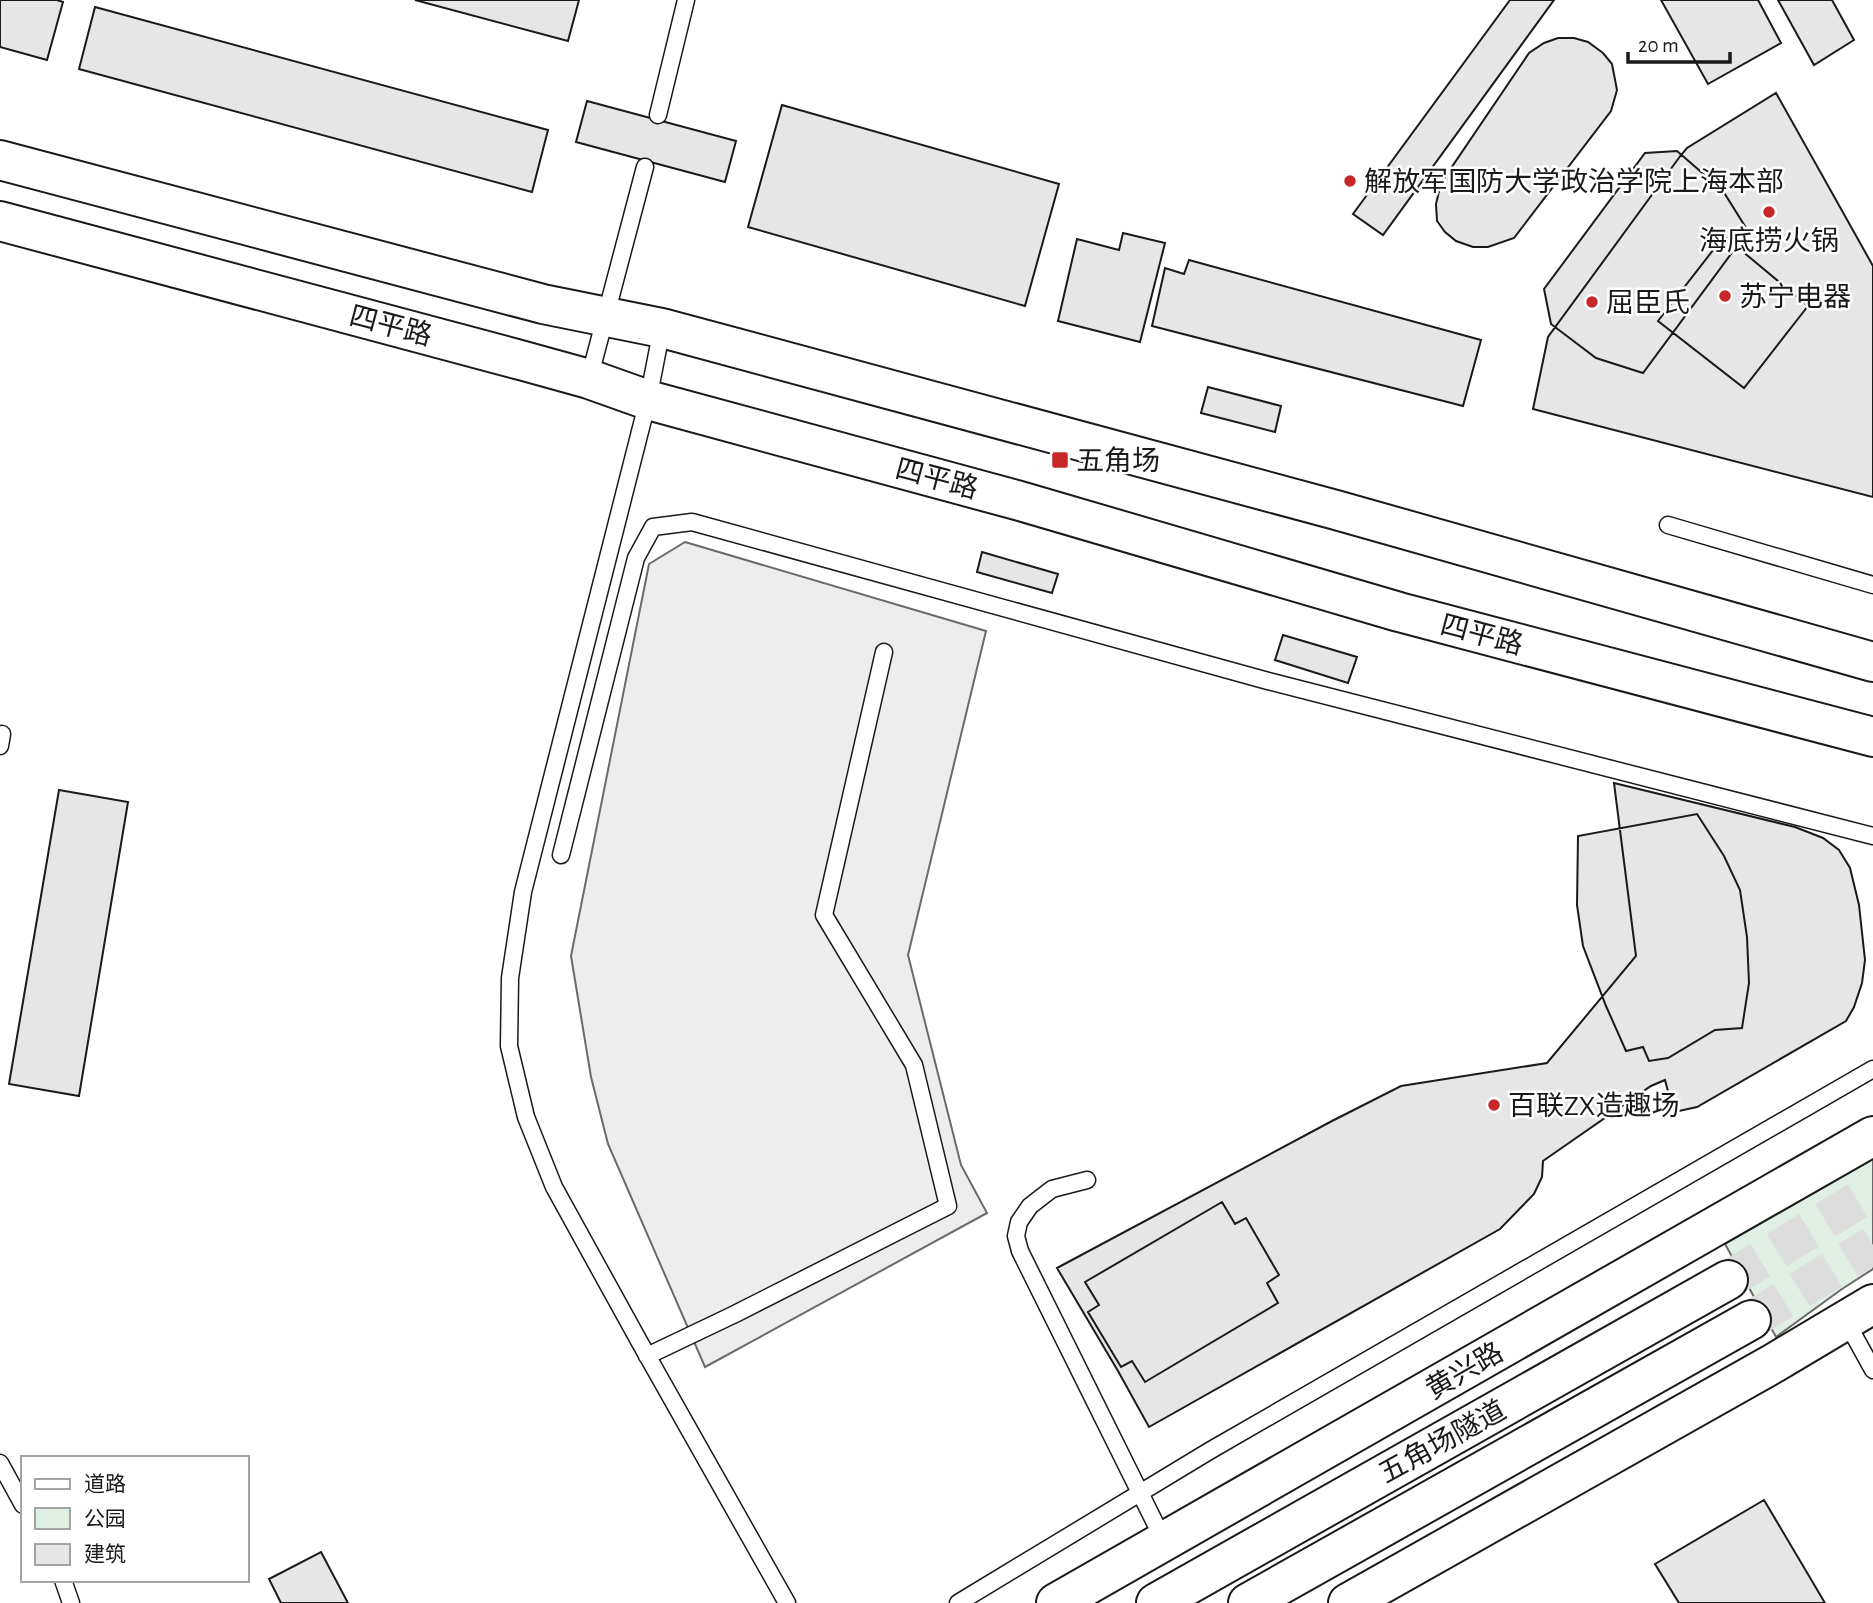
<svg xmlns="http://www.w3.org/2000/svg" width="1873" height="1603" viewBox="0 0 1873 1603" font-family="'Alegreya Sans','Noto Sans SC',sans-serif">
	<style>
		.green { fill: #e0efe3; stroke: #6a6a6a; stroke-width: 2 }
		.parking { fill: #ededed; stroke: #6a6a6a; stroke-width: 2 }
		.building { fill: #e6e6e6; stroke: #1a1a1a; stroke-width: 2 }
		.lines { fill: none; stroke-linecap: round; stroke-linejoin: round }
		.primary-tunnel { stroke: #ddd; stroke-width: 38; stroke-dasharray: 38 19; stroke-linecap: butt }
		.lane-casing { stroke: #1a1a1a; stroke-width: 19 }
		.primary-casing { stroke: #1a1a1a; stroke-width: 42 }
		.lane { stroke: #fff; stroke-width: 16 }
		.primary { stroke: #fff; stroke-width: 38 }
		.poi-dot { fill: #c62828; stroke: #fff; stroke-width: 2.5 }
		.labels { text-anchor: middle; stroke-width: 5; stroke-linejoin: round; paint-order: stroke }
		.poi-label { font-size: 28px; fill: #1a1a1a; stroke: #fff; text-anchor: start }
		.street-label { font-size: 28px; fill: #1a1a1a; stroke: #fff }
	</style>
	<rect width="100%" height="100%" fill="#fff"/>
	<path class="green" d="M1873,1159V1269L1842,1289L1776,1337L1725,1244Z"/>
	<path class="parking" d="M685,542L986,631L908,955L961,1165L987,1213L705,1367L608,1144L591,1077L571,956L649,564Z"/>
	<path class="building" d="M0,0H57L63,2L47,60L0,47Z
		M415,0H579L568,41Z
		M1510,0H1554L1383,235L1353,214Z
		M1661,0H1758L1781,43L1708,84Z
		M1778,0H1832L1854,40L1814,65Z
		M95,7L548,130L532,192L79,69Z
		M1558,38H1574L1588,42L1603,53L1612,64L1617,90L1611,111L1514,238L1488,247H1473L1456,241L1445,232L1437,221L1436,204L1441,183L1529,53L1544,43Z
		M1776,93L1873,266V497L1533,409L1548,337L1681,155L1687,148Z
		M587,101L736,141L725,182L576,142Z
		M782,105L1059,184L1025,306L748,227Z
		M1677,151L1723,191L1748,231L1643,373L1596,358L1551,324L1544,289L1645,153Z
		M1123,233L1165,243L1140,342L1058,321L1077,239L1119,250Z
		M1724,236L1808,306L1744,388L1658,321Z
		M1189,260L1481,340L1463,406L1152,326L1165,268L1184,274Z
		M1208,387L1281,406L1275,432L1201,413Z
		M982,552L1058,574L1052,593L977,572Z
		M1283,635L1357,657L1348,683L1275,660Z
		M1614,783L1795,827L1823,838L1839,850L1850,868L1859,905L1865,960L1862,983L1854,1007L1846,1021L1697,1107L1679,1111L1674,1108L1671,1103L1665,1080L1651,1086L1543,1161L1542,1177L1534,1194L1500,1229L1149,1427L1118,1371L1057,1268L1332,1121L1401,1086L1547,1063L1636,956Z
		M59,790L128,802L79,1096L9,1084Z
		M1697,814L1724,856L1740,890L1747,937L1749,983L1742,1028L1715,1030L1668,1058L1649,1061L1643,1047L1626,1051L1606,1006L1583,946L1577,905L1578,836Z
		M1222,1202L1235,1224L1246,1218L1279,1275L1267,1283L1278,1303L1145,1382L1132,1361L1121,1367L1088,1312L1099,1305L1085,1282Z
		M1764,1500L1825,1603H1679L1655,1564Z
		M321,1552L348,1603H281L269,1579Z"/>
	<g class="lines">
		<path class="primary-tunnel" d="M1728,1280L1873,1191
			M1751,1320L1873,1245"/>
		<g class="lane-casing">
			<path id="lane" d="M658,115L686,0
				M662,328L648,400L523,892L510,978L509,1046L526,1117L554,1187L639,1341L787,1603
				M589,379L645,167
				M1668,525L1873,585
				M0,746L2,734
				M561,855L636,558L653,527L692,522L1268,681L1873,836
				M1087,1180L1052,1189L1030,1206L1019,1222L1016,1236L1020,1251L1164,1541
				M1846,1321L1873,1370
				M647,1356L735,1314L948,1206L914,1065L824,915L884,652
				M0,1463L23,1505
				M63,1580L71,1603
				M958,1603L1211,1450L1873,1069"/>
		</g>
		<g class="primary-casing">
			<path id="primary" d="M0,160L543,304L662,328L1336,510L1873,662
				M0,221L524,361L589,379L648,400L1020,501L1399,612L1873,737
				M1056,1603L1873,1136
				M1156,1603L1728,1280
				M1248,1603L1751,1320
				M1348,1603L1774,1363L1873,1304"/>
		</g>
		<use href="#lane" class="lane"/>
		<use href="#primary" class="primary"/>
	</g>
	<g class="poi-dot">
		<circle cx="1350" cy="181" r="7"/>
		<circle cx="1769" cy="212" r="7"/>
		<circle cx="1725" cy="296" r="7"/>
		<circle cx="1592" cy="302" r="7"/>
		<rect x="1051" y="451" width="18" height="18" rx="3.5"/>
		<circle cx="1494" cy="1105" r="7"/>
	</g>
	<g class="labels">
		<g class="poi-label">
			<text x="1364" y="191">解放军国防大学政治学院上海本部</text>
			<text x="1769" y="250" text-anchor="middle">海底捞火锅</text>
			<text x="1739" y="306">苏宁电器</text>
			<text x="1606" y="312">屈臣氏</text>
			<text x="1076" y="470">五角场</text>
			<text x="1508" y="1115">百联ZX造趣场</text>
		</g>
		<g class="street-label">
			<text transform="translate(391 325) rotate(15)" y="10">四平路</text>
			<text transform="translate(937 478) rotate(15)" y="10">四平路</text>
			<text transform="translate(1482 634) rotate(15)" y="10">四平路</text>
			<text transform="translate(1464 1370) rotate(-30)" y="10">黄兴路</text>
			<text transform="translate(1442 1441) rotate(-29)" y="10">五角场隧道</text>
		</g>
	</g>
	<rect x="21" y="1456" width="228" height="126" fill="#ffffff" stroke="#a3a3a3" stroke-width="2"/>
	<rect x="35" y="1479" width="35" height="10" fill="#ffffff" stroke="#a3a3a3" stroke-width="2"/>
	<text x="84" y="1491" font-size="21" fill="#1a1a1a">道路</text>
	<rect x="35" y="1508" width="35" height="21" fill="#e0efe3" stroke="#a3a3a3" stroke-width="2"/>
	<text x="84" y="1526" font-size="21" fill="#1a1a1a">公园</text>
	<rect x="35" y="1544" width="35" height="21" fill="#e6e6e6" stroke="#a3a3a3" stroke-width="2"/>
	<text x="84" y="1561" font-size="21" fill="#1a1a1a">建筑</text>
	<path d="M1628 52v10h102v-10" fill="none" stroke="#1a1a1a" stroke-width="3.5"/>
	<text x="1638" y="52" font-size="21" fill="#1a1a1a" stroke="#ffffff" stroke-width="5" paint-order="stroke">20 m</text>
</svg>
